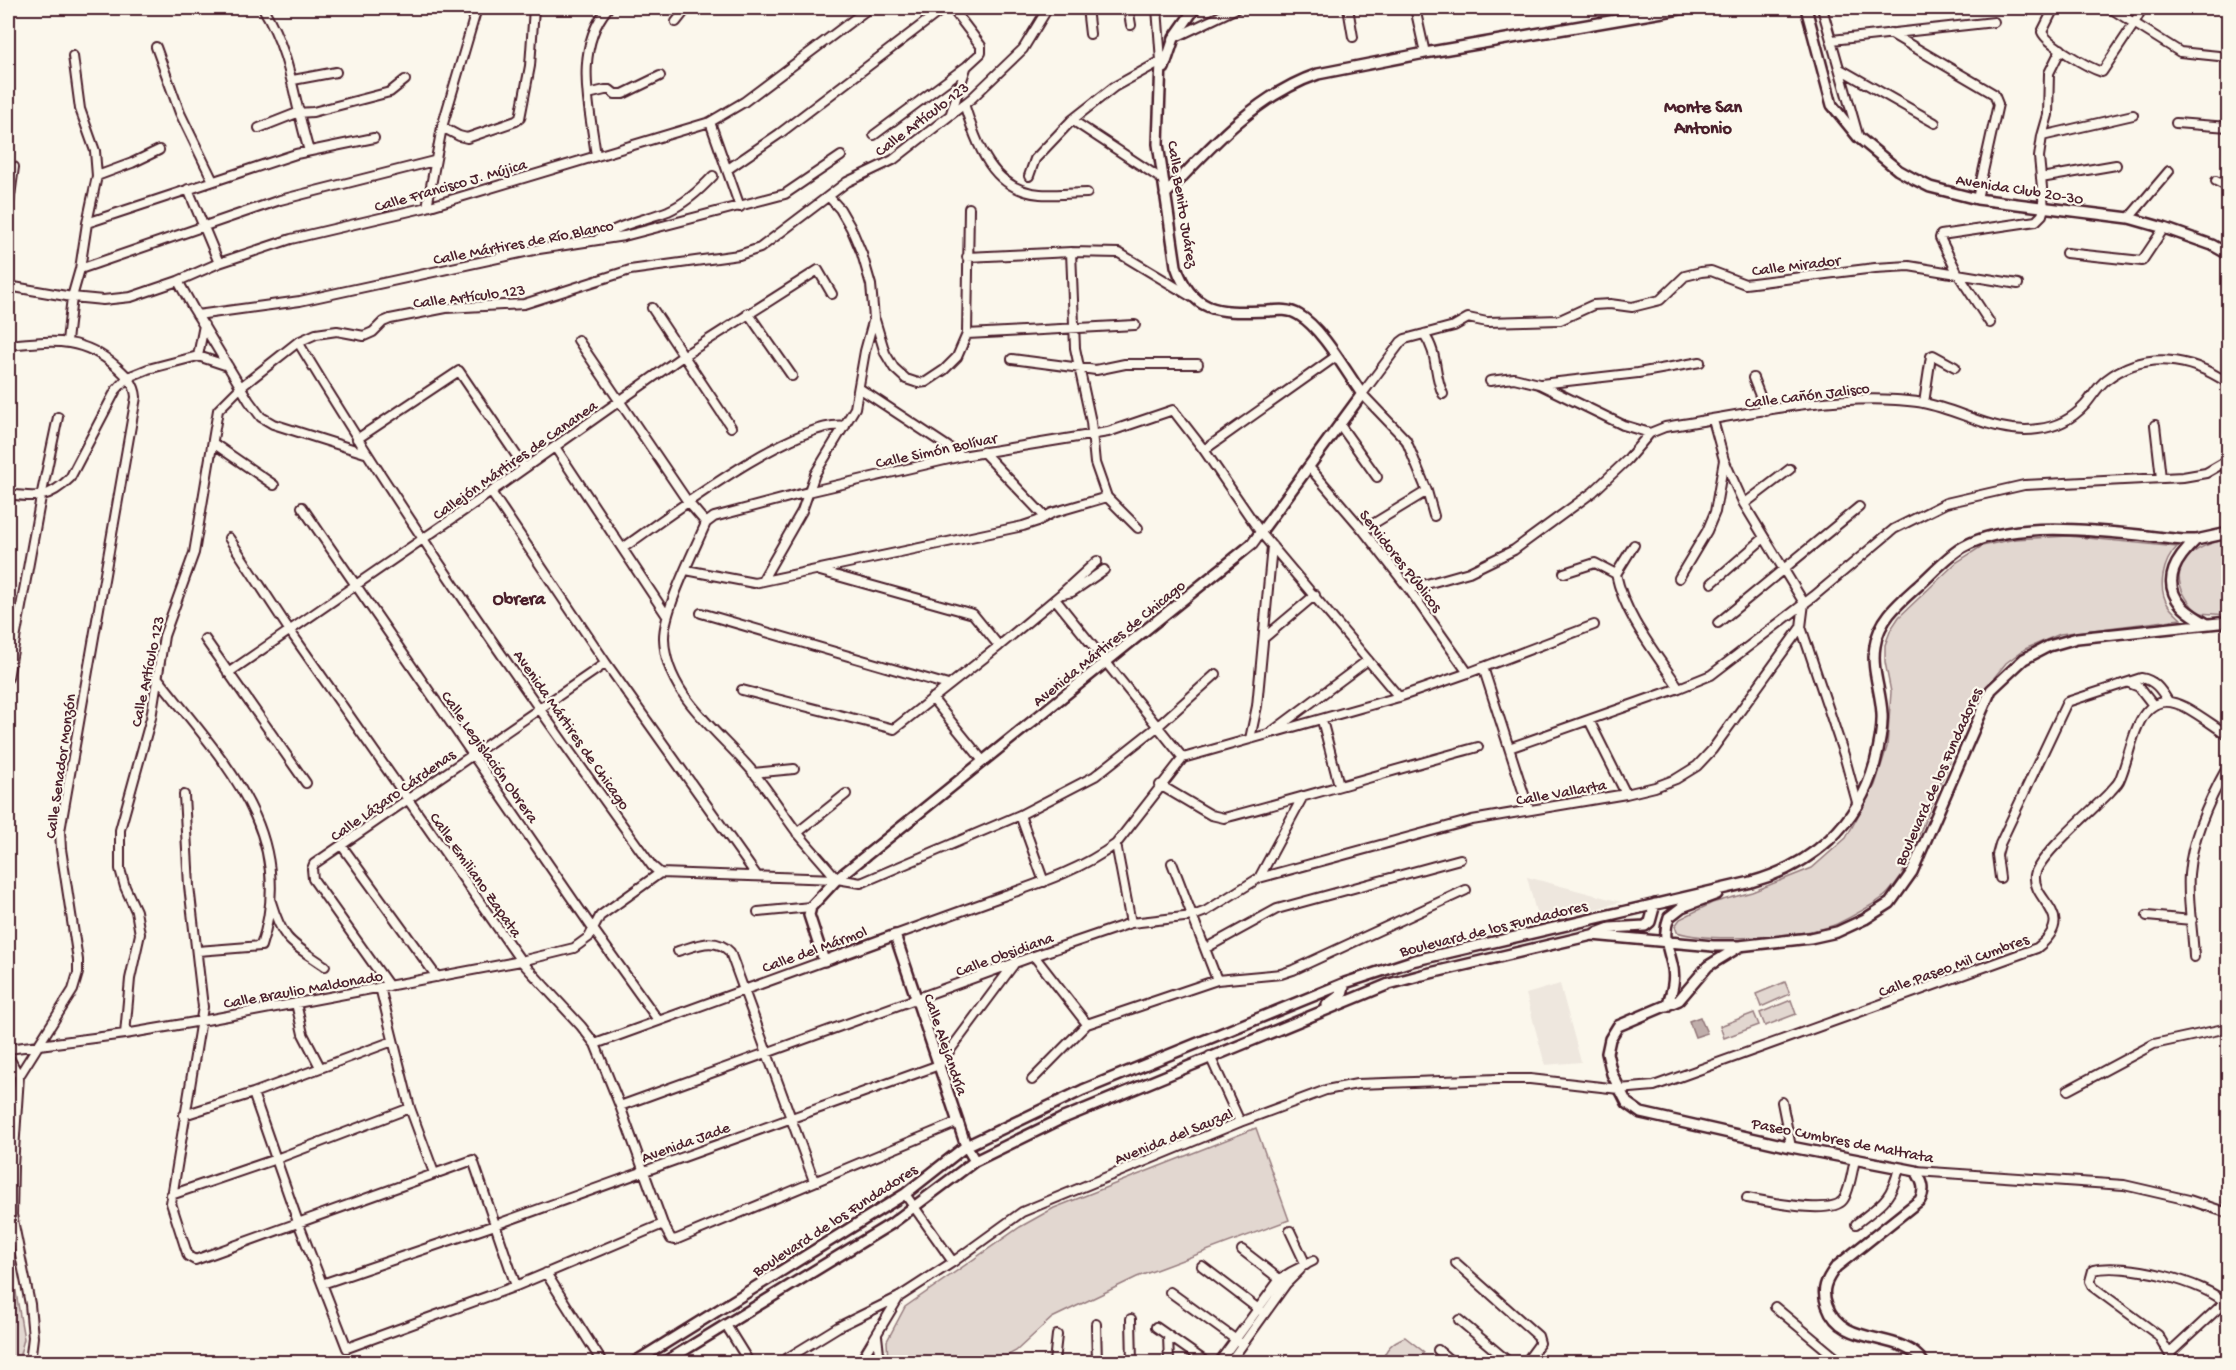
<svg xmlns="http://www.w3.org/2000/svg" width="2236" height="1370" viewBox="0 0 2236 1370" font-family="'Gochi Hand',sans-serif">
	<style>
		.built { fill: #eee7de }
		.green { fill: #e2d7d0; stroke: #967b7e; stroke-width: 1.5 }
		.water { fill: #bfadaa; stroke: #907477; stroke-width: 1.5 }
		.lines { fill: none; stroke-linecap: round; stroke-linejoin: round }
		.minor-casing { stroke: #4a1f2b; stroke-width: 12 }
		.major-casing { stroke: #4a1f2b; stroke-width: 14 }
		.minor { stroke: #fbf7ec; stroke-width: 8 }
		.major { stroke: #fbf7ec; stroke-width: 9 }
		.labels { text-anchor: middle; stroke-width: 4.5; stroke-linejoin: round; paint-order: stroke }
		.street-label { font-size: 16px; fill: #4a1f2b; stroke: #fbf7ec }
		.neighbourhood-label { font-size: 18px; font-weight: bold; fill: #4a1f2b; stroke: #fbf7ec }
	</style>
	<rect width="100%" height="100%" fill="#fbf7ec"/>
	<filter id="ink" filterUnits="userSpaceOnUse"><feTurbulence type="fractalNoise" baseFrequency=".0167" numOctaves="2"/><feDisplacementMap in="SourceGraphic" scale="12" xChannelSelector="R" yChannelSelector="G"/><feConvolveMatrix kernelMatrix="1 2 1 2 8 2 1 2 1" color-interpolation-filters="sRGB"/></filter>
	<g filter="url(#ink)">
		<path class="built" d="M1527,877L1621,902L1539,924Z
			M1560,984L1581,1062L1545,1065L1526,994Z"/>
		<path class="green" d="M2068,536L2177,547C2163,561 2157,588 2168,605C2171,610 2177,615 2181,619L2060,634L2025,649L2006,663L1975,701L1902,875C1897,881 1893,888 1888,893C1881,901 1847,919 1837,924C1806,937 1709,943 1677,932L1675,926L1680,919L1712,903L1752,892L1812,868L1846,838L1875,785L1887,747L1891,692L1885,662V645L1891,629L1899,617L1957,562L1982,546L2015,539Z
			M2228,539V615L2198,613C2161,574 2183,548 2228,539Z
			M1785,982L1790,994L1761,1007L1756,994Z
			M1791,1000L1796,1014L1765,1026L1760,1013Z
			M1754,1013L1759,1025L1724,1038L1720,1026Z
			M1256,1128L1289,1220L1137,1277L1052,1318L1016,1351L995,1362H888L887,1341L905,1307L1020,1227L1054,1208Z
			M8,1246L24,1339L18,1362H8Z
			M1405,1337L1424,1352L1417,1362H1382C1385,1349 1392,1342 1405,1337Z"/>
		<path class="water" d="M1700,1017L1707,1033L1695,1037L1689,1021Z"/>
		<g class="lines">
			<g class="minor-casing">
				<path id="minor" d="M263,8C292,56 293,99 309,151
					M1087,8L1090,34
					M1128,8L1131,25
					M1348,8L1353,37
					M1415,8L1425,53
					M1822,8L1858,135
					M2054,8L2042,32C2047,44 2089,68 2102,72L2134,24L2142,8
					M2110,8L2180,52L2228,57
					M676,22L687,8
					M1890,33L1994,94L1998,104L1977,199
					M1174,38L1237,8
					M1832,40L1994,22
					M156,47L180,113L213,181
					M1840,69L1935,123
					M293,80L336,72
					M588,94L605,90H610L615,94H623L660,76
					M964,104C977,144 991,190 1040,194C1055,195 1071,193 1087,193
					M951,113L966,68
					M1072,120L1163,180
					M710,122L740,207
					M2176,123L2228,127
					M442,127L459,136L467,138L516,121L520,118L530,66L534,8
					M259,128L297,113L313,112L390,92L405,80
					M874,135L967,66L981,53V46L952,8
					M2042,136L2133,115
					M596,156C590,107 573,49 608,8
					M728,169L779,134L944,8
					M97,176L132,163L159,150
					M1029,176L1035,159L1072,120L1114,87L1161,61L1157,8
					M2041,178L2116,165
					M2216,181L2228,187
					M188,189L219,263
					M427,207L442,127L477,8
					M8,211L14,167
					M2129,218L2169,171
					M87,223L296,154L374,138
					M598,239C620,224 644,220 668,211C686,203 700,190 713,176
					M1071,252L1075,348L1091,422L1095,463L1107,497L1138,528
					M2066,253L2142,261L2164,228
					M967,257L1071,252L1119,253L1192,297
					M80,269L280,200L434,161
					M178,281L193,308L249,401L261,417L273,424L365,453
					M8,286L72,297L103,300L131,297L178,281L219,263L291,239L427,207L710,122L744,102L869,8
					M652,308L731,427
					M748,313L792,376
					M197,315L300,301L539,249L624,236L785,194L841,156
					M875,320L885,353L894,368L906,379L918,383L926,382L944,370L957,357L967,334L969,208
					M1990,323L1958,274L1940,238L1941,235L2036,221L2042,215L2044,208L2039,157L2042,136L2048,115L2049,73L2061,49
					M967,334L1135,325
					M1424,334C1439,355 1433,373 1443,394
					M578,340L688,502L706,523
					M67,341L72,297L80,269L87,223L97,176L95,151L80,109L73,56
					M298,342C407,523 528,695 652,866L660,873L837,879L861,883L1020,815L1095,776L1157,727L1216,674
					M8,345C51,341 81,335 117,367C126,375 135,383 136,397L60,831L61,849L78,960V973L73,990L19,1076L13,1166L12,1215L30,1304L33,1337L30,1362
					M198,356L204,325
					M1012,359L1096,370L1125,364H1198
					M1753,378L1766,411
					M1490,381L1514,378L1539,384L1623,425L1650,433
					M1541,384L1638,373L1700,362
					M859,388L962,456
					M1924,403L1931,356L1933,355L1955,367
					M1713,420L1724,460L1744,504L1804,603L1801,627L1844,755L1858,806
					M1340,425L1377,477
					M2155,425L2161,478
					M357,439L459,371L525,468
					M213,443L274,485
					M555,447L667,616
					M1204,450L1335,357
					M983,452L1045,517
					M1309,467L1363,530L1409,589L1468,673
					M491,492L606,663L757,876
					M8,494C36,498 49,499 70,478L116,390L128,377L148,369L198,356L228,366
					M1744,504L1790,469
					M302,507L593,929L658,1020
					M1434,516L1427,491L1406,440L1362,394L1401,342L1405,339L1454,326L1468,318L1487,322L1560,320L1593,305L1610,304L1632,307L1660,300L1685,276L1701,272L1711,271L1745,284L1875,268L1909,266L2018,284
					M706,523L714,517L808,492L962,456L1108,432L1173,410L1204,450L1261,533L1399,697
					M706,523C694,551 664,609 664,638C665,695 720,732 753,772C768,790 781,811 796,831C809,847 824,863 837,879
					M1363,530L1427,491
					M229,538L290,631L521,961L581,1026L595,1044L620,1106L663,1224L671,1239L675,1240L958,1122
					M1634,545L1616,574C1625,617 1656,653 1679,688
					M623,548C666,518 797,418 845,426
					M686,570L754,583L1023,526L1038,521L1052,513L1107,497
					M820,571L973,614L999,646
					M1564,573L1595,563L1616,574
					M1679,578L1707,531L1715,512L1724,460
					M762,581L802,511L815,474L855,408L865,351L874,318L871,285L862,254L851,228L840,209L829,197
					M1712,583L1764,538
					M1409,589L1469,572L1514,550L1593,492L1627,460L1650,433L1665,427C1738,416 1823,395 1896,400C1905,401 1914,401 1923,403C1961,410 1997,435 2038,429C2056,427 2073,418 2085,405C2092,397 2098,386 2106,380C2145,350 2190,357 2228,383
					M1063,594L1072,592L1104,570
					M1055,599L1183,758
					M701,613L948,685
					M1718,623L1859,507
					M1264,638L1315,595
					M205,639L306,783
					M1483,667L1529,810
					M228,673L491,492L683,356L818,270L832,294
					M157,677C221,759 299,833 261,946L198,951
					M8,678L41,497L58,417
					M2129,683L2139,687L2153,705
					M742,690L894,729L999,646L1061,594L1097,561
					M932,698L983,761
					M1322,720L1339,785
					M1589,720L1626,794
					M1273,731L1368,660
					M1250,739L1257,706L1272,546
					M1509,748L1679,688L1711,675L1814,596L1894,529L1946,503L2024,485L2183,477L2206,473L2225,462
					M1183,758L1399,697L1468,673L1594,625
					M753,773L794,769
					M1160,785L1211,815L1224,818C1309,796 1393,770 1478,747
					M184,795L189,886L203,1007L171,1203L188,1256L195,1260L473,1160L516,1286
					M1020,815L1044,882
					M797,833L846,794
					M1116,844L1131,923
					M342,846L437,977
					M1172,863L1217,980
					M1259,878L1302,798
					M2000,878L1997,855L2000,844L2067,702L2141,678C2155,680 2161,690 2168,701
					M271,902C283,942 292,943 325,966
					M758,912L811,907
					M2147,916L2192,920
					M895,935C931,922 967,909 1003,896C1043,882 1082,869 1116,844L1183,758
					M1206,948L1277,909L1460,859
					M678,951C696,946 715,936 730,952L814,1181
					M1034,956L1087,1024
					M2194,957C2193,932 2187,898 2189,874C2192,837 2210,798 2228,766
					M389,986L313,879L312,869L314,864L606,663
					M380,987L410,1108L434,1173
					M296,1003L303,1034L320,1067
					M125,1034L130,979L140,934L136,911L125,887L120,869V830L151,718L164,636L194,553L218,410L241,387L298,342L316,334L337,331L364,336L373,332L383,322L390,319L446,308L524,304L630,270L739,255L760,248L847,182L893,160L972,98L1023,49L1048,8
					M595,1044L824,961
					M8,1049L125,1034L201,1021L521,961L574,948L589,937L600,916L660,873
					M8,1056L19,1076
					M1210,1056L1240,1122
					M1032,1080L1087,1024L1217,980L1281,974L1293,970L1466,890
					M2068,1090L2154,1044L2228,1028
					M253,1093L298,1222L347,1348L516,1286L663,1224
					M1782,1102L1791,1147
					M620,1106L1034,956L1131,923L1193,916L1206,911L1259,878L1472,820L1626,794L1655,787L1676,779L1697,766L1712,750L1801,627
					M184,1115L253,1093L393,1041
					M1916,1171L2124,1185L2189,1200L2228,1213
					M905,1194L953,1262
					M171,1195L276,1159L410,1108
					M1747,1198C1766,1201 1831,1216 1843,1200C1850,1191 1852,1171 1855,1160
					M2228,1213V1196
					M1856,1224C1881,1204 1891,1201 1899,1168
					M1290,1231L1306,1265
					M1242,1250L1282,1281
					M1456,1263L1538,1336L1540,1343L1526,1362
					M1202,1266L1261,1311
					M546,1273L602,1362
					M322,1284L495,1225L939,1065L1014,964
					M1170,1292L1239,1342
					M1775,1307L1841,1362
					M1131,1319L1132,1362
					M1459,1320L1509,1362
					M1096,1324L1097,1362
					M726,1325L749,1362
					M1156,1327L1206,1362
					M877,1336L880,1362
					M1168,1336L1169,1362
					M1438,1350L1452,1362
					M2170,1353L2225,1302
					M781,1362L838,1327L899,1297L953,1262L1022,1212L1240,1122L1326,1090L1357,1084L1498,1079H1530L1619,1089L1654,1086L2037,948C2079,914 2032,903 2035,875C2038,856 2095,808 2110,792C2113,788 2117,785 2119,781C2133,752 2136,682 2185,707C2200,715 2214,726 2228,735
					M860,1362L899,1297
					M1054,1362L1057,1335
					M1219,1362L1280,1279L1291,1272L1313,1261
					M1230,1362L1286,1284L1300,1270
					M2174,1362L2158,1335L2093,1287L2090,1281L2093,1270C2124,1262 2205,1281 2228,1305"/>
			</g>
			<g class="major-casing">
				<path id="major" d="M1806,8L1832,105L1858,137L1898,170L1914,179L1930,187L1977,199L2129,218L2164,228L2212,245L2228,254
					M1164,68L1174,38L1195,8
					M1165,195C1209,148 1256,95 1318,74L1425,53L1686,8
					M2196,540C2178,557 2160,580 2181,605C2187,613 2198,618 2207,624
					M1594,934L1610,928L1645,926L1650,922L1655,904
					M1739,947L1708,966L1679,1000L1618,1026L1610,1039L1607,1053L1612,1074L1627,1103L1641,1113L1791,1147L1916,1171C1922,1181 1926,1189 1920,1200L1836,1267C1826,1280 1821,1290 1827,1305C1842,1349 1900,1329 1923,1362
					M1327,1005L1342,994L1345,983
					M1667,1006C1672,992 1676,978 1672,964C1668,947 1662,935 1669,917L1682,907L1717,894
					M975,1161L966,1146L895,935L824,961L809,915L811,907L837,879L1252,544L1362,394C1346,372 1322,328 1299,315C1290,309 1279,310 1268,311C1222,312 1193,316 1176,266L1158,144L1161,61
					M635,1362L905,1194L966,1146L1083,1090L1345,983L1412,961L1751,882C1812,865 1858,825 1875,763C1879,747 1883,730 1882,714C1881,691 1871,669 1875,646C1879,619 1899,603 1919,585C1933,573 1947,556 1963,547C2018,516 2122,534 2183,540H2196L2228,533
					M665,1362L891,1224L975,1161L1061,1119L1389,984L1422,975L1592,935L1713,946H1739L1810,938L1837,932L1865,919L1890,903L1912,872L1991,690L2024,659L2049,646L2077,638L2228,622"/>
			</g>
			<use href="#minor" class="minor"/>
			<use href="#major" class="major"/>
		</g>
	</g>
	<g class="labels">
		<g class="street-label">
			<text transform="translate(921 118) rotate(-37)" y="6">Calle Artículo 123</text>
			<text transform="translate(450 184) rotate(-16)" y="6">Calle Francisco J. Mújica</text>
			<text transform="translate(2020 188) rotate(9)" y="6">Avenida Club 20-30</text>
			<text transform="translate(1184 204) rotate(81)" y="6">Calle Benito Juárez</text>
			<text transform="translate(523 241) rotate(-11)" y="6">Calle Mártires de Río Blanco</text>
			<text transform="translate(1796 264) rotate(-7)" y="6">Calle Mirador</text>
			<text transform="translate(469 295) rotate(-7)" y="6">Calle Artículo 123</text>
			<text transform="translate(1807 394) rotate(-7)" y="6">Calle Cañón Jalisco</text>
			<text transform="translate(936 449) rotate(-12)" y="6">Calle Simón Bolívar</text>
			<text transform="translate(514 459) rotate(-35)" y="6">Callejón Mártires de Cananea</text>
			<text transform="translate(1402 560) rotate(52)" y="6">Servidores Públicos</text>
			<text transform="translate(1108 642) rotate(-39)" y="6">Avenida Mártires de Chicago</text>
			<text transform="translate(146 671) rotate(-78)" y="6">Calle Artículo 123</text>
			<text transform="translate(573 729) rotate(55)" y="6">Avenida Mártires de Chicago</text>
			<text transform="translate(491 756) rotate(55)" y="6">Calle Legislación Obrera</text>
			<text transform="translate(59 766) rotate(-82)" y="6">Calle Senador Monzón</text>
			<text transform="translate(1937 776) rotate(-66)" y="6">Boulevard de los Fundadores</text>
			<text transform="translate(1561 791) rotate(-10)" y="6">Calle Vallarta</text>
			<text transform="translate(392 794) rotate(-35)" y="6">Calle Lázaro Cárdenas</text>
			<text transform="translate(477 874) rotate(55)" y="6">Calle Emiliano Zapata</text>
			<text transform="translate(1493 927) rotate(-14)" y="6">Boulevard de los Fundadores</text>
			<text transform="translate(814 948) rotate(-20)" y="6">Calle del Mármol</text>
			<text transform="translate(1004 953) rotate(-20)" y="6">Calle Obsidiana</text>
			<text transform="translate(1953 964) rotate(-20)" y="6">Calle Paseo Mil Cumbres</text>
			<text transform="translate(303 988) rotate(-10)" y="6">Calle Braulio Maldonado</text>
			<text transform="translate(947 1044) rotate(71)" y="6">Calle Alejandría</text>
			<text transform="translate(1173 1135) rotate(-22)" y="6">Avenida del Sauzal</text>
			<text transform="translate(1843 1139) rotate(11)" y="6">Paseo Cumbres de Maltrata</text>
			<text transform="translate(685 1141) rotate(-20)" y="6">Avenida Jade</text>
			<text transform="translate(834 1219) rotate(-33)" y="6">Boulevard de los Fundadores</text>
		</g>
		<g class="neighbourhood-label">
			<text x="1703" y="112">Monte San<tspan x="1703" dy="21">Antonio</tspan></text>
			<text x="519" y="604">Obrera</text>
		</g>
	</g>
	<rect width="2236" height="1370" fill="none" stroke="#fbf7ec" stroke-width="30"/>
	<rect x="15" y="15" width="2206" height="1340" fill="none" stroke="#4a1f2b" stroke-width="2" filter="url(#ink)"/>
</svg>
